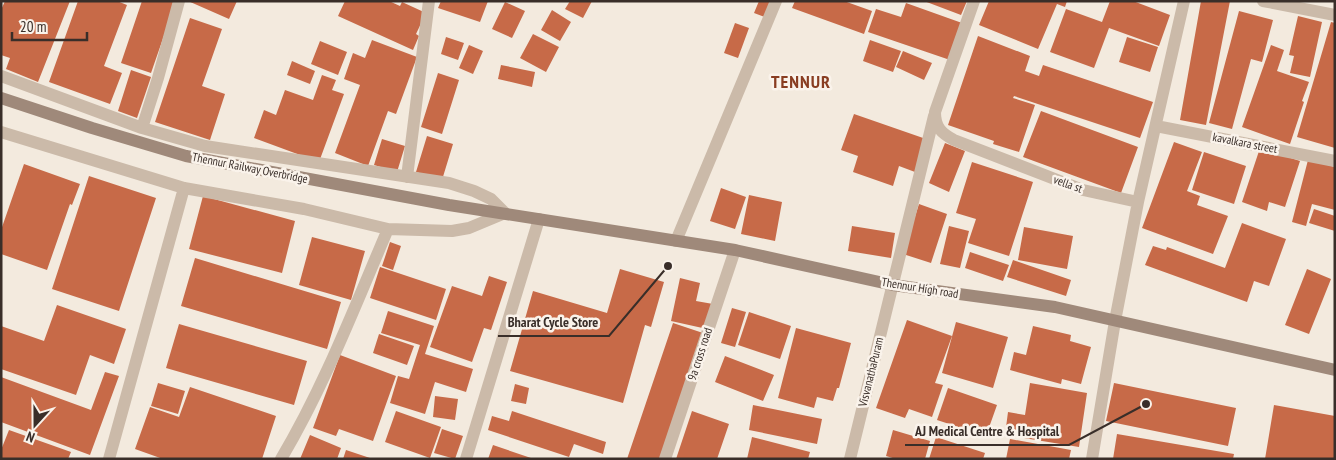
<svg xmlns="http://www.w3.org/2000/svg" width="1336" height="460" viewBox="0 0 1336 460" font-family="'PT Sans Narrow',sans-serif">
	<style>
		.building { fill: #c76a48 }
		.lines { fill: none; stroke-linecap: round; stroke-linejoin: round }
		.street { stroke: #cbbaa9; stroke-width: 12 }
		.secondary { stroke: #9f897a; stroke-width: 12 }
		.labels { text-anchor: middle; stroke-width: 5; stroke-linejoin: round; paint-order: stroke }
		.street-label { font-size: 12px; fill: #392e29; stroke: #faf3eb }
		.district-label { font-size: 18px; font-weight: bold; letter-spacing: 1px; fill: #893d21; stroke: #faf3eb }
		.leader { fill: none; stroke: #392e29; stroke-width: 2 }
		.callout-dot { fill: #392e29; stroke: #faf3eb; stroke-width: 2 }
		.callout-label { font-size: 14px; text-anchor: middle; font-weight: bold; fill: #392e29; stroke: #faf3eb; stroke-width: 5; stroke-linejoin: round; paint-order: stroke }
	</style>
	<rect width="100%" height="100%" fill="#f3eade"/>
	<path class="building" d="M5,1H70L38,82L6,69L10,58L1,55V10Z
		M78,1H117L127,5L104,66L122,73L110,104L49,82Z
		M142,1H176L151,73L121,63Z
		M188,1H237L229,19Z
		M345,1H389L400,6L402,2L426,13L416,34L419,36L413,50L338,16Z
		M441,1H488L480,22L438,8Z
		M570,1H592L583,18L565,9Z
		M759,1H772L765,17L754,13Z
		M795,1H844L872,11L864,34L792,8Z
		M924,1H967L961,15Z
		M989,1H1067L1065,7L1057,4L1038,49L979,25Z
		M1110,1H1133L1170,15L1159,46L1109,28L1094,68L1050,52L1066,9L1102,22Z
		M1201,1H1230L1206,125L1180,120Z
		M505,2L525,11L512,38L492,29Z
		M906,3L962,23L950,60L868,32L876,9L901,17Z
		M552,10L571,22L560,41L541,30Z
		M1239,11L1273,20L1262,62L1251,59L1232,129L1209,123Z
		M1298,16L1322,22L1310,77L1290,73L1294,56L1289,55Z
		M190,18L222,29L202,86L225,94L210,140L155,122Z
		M1331,22L1335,23V148L1297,137Z
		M735,23L749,28L738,58L724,53Z
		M533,34L559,47L546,72L520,58Z
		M978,36L1030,56L1025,71L1039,76L1043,65L1153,102L1140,138L1014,96L1013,98L1035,105L1019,152L993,144L994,141L948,125Z
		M446,37L464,43L458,60L441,54Z
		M1127,37L1158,47L1150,72L1119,62Z
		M372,40L417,57L396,114L388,111L368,166L335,153L360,85L344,79L353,53L365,58Z
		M870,40L901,51L893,72L863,61Z
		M320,41L347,52L338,75L311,64Z
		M469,45L483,51L473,74L459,68Z
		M1271,45L1284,50L1277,71L1309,82L1302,101L1304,102L1290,144L1242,127Z
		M903,51L932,63L924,80L896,67Z
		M292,61L315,71L310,84L287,75Z
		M501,65L535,72L532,87L498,79Z
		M131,70L151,77L137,118L118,111Z
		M438,73L459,80L442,134L421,127Z
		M322,75L336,80L332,90L344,94L319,162L254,138L264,110L276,115L285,90L313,100Z
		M1041,111L1138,147L1121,193L1023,157Z
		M854,114L926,139L915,172L899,166L893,186L853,172L858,156L841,150Z
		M427,136L453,144L442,180L416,172Z
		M382,139L405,146L397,172L374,165Z
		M1174,142L1202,152L1187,191L1200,196L1197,205L1228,216L1213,254L1142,228Z
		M945,143L965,151L949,192L929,183Z
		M1260,148L1300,161L1285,207L1269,202L1267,211L1242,202Z
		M1204,152L1246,166L1234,204L1192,190Z
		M1308,160L1335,167V210L1312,204L1306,226L1292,222Z
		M972,162L1033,182L1009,256L968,243L976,219L956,213Z
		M24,164L80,184L72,205L70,204L47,270L1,254V230Z
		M89,176L156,198L119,311L52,289Z
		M721,188L746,197L735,229L710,221Z
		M749,195L782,202L775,241L741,234Z
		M203,196L295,221L282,273L189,249Z
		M919,204L947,214L931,263L903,254Z
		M1314,209L1335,216V231L1309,223Z
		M1242,223L1286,239L1269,286L1254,281L1247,302L1145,265L1153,246L1166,250L1167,247L1225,268Z
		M852,226L895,233L891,258L848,251Z
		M949,226L969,231L960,268L940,264Z
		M1024,227L1073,236L1067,269L1018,260Z
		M312,237L365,251L351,300L299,285Z
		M390,242L401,246L393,270L382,266Z
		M970,252L1009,265L1003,281L965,268Z
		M195,258L341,302L327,349L181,306Z
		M1013,260L1071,280L1066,296L1007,277Z
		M380,267L446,289L436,320L370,298Z
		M620,269L664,282L651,327L645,325L623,403L510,371L533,291L607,313Z
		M1307,269L1331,279L1309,334L1285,325Z
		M489,276L507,282L491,330L484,328L472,362L430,347L452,286L482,296Z
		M680,278L700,283L696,301L713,304L707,329L671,321Z
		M57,305L126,329L114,364L90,355L76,395L1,369V326L44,341Z
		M732,308L746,312L735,347L721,343Z
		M388,311L434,326L425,354L473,369L466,392L435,382L425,414L390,403L398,376L409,379L420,345L381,333Z
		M749,312L791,326L780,359L738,345Z
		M907,320L952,336L935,383L943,385L932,417L909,409L905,418L876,408Z
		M956,322L1008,337L993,388L942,373Z
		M673,323L703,333L661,459H627Z
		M179,324L307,361L294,405L166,368Z
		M1033,326L1071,335L1070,341L1091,347L1081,384L1062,379L1061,384L1010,370L1014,352L1026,355Z
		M796,328L851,343L839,388H837L833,401L817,397L814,408L778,398Z
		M379,334L414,346L407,365L373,353Z
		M340,355L396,376L373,441L339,429L336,436L313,428Z
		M725,356L774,375L763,401L715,382Z
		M105,372L119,376L90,455L1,422V377L91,410Z
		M158,383L185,391L178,414L151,406Z
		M1030,383L1087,393L1079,447L1005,435L1008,412L1025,415Z
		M1114,383L1236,408L1228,446L1106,421Z
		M515,384L529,388L526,404L511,401Z
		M190,387L276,416L262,459H163L135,449L150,407L179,417Z
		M948,388L997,405L986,436L937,420Z
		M435,396L458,399L455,420L433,417Z
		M753,405L822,419L817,444L749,430Z
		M1274,405L1335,416V459H1265Z
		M396,411L441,427L430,458L385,442Z
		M512,411L606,442L603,454L574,444L569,457L488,430L492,416L509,421Z
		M692,411L729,424L717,459H676Z
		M442,429L463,436L455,459L434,453Z
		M9,430L71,452L68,459H1V450Z
		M893,430L930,441L925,459H896L886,456Z
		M1117,434L1234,454L1233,459H1113Z
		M310,435L341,448L337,459H300Z
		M752,437L810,452L808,459H747Z
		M936,437L985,453L983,459H929Z
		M1010,439L1071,450L1069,459H1006Z
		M493,445L531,458V459H488Z
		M346,450L370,458V459H343Z"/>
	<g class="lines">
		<path class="street" d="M974,1L935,112C935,127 941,133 954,140L1083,190L1138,202L1184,1
			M1263,1L1335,15
			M1,76L142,128L205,146L449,183L474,191L491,199L505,213L469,228L452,231L388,229L304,209L184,188L1,132
			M1156,126L1335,161
			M142,128L158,78L179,1
			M407,177L429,1
			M676,241L776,1
			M109,459L184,188
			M281,459C324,387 355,306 388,229
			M466,459L539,219
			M665,459L735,250
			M850,459L934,116
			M1092,459L1115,321L1138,202"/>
		<path class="secondary" d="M1,98L92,128L186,156L449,205L735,250L893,285L1055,307L1335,370"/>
	</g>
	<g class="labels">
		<g class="street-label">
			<text transform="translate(1245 143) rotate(11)" y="4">kavalkara street</text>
			<text transform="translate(250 168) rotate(11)" y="4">Thennur Railway Overbridge</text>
			<text transform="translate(1068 184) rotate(20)" y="4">vella st</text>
			<text transform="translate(920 288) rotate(9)" y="4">Thennur High road</text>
			<text transform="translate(700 354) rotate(-72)" y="4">9a cross road</text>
			<text transform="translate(871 372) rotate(-76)" y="4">VisvanathaPuram</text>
		</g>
		<g class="district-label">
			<text x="801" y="88">TENNUR</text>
		</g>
	</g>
	<path class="leader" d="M668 266L609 336H498M1146 404L1069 445H905"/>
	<g class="callout-dot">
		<circle cx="668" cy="266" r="5"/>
		<circle cx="1146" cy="404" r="5"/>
	</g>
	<g class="callout-label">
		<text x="553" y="327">Bharat Cycle Store</text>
		<text x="987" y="436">AJ Medical Centre &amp; Hospital</text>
	</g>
	<rect width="1336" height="460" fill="none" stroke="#392e29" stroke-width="5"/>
	<g transform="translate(35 425) rotate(201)" stroke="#faf3eb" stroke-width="4" paint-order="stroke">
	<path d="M0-4L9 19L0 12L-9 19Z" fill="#392e29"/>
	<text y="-8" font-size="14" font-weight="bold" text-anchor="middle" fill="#392e29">N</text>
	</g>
	<path d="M12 32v8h75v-8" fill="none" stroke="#392e29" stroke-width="2.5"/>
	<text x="20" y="32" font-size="15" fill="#392e29" stroke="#faf3eb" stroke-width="4" paint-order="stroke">20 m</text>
</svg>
